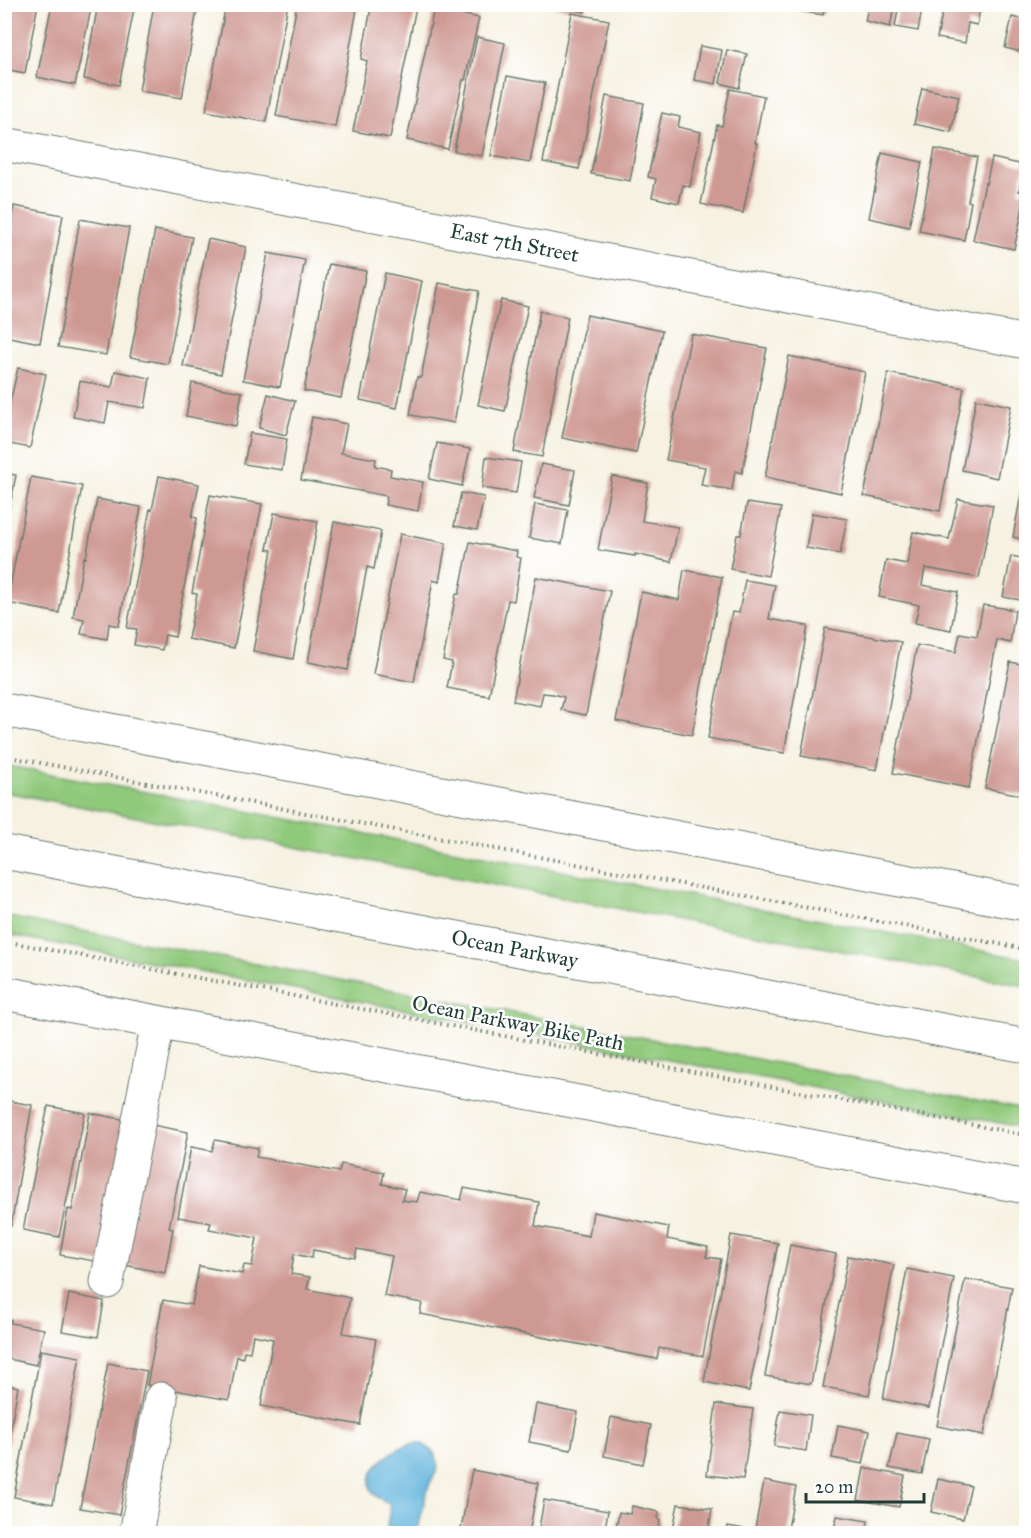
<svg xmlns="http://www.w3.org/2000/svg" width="1031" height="1538" viewBox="0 0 1031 1538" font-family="'IM FELL Great Primer',serif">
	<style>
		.green { fill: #90c97c; stroke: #588358; stroke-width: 1.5 }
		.water { fill: #60b4dc; stroke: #407888; stroke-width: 1.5 }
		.building { fill: #cf9993 }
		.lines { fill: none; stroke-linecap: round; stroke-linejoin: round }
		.minor-casing { stroke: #6a7c71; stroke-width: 35 }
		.major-casing { stroke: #6a7c71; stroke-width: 35 }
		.path { stroke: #6a7c71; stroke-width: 4; stroke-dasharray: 1.5 4.5; stroke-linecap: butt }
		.minor { stroke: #fff; stroke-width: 33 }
		.major { stroke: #fff; stroke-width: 33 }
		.labels { text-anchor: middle; stroke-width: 5; stroke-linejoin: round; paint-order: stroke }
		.street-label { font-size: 21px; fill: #1f3d34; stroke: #fff }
	</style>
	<rect width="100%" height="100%" fill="#fff"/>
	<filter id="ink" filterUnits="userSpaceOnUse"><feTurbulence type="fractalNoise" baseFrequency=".0167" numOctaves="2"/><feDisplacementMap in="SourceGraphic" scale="12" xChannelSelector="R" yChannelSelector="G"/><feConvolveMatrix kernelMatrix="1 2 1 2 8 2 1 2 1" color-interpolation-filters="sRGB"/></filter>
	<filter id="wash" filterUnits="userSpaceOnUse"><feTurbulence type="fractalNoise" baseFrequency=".008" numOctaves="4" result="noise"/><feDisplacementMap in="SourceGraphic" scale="24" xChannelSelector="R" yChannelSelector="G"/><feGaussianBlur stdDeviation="1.35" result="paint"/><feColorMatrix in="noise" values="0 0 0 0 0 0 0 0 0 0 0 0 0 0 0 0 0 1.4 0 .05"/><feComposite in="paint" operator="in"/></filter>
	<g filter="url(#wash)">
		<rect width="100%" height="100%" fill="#f6f1e1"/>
		<path class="green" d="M4,765L1026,959V986L5,792Z
			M4,916L1026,1110V1128L5,934Z"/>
		<path class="water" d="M420,1443C429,1447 437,1453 438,1464C438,1471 434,1475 431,1481C425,1494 421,1519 417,1533H386L390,1506L388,1503C354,1489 374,1463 397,1450C401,1448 406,1445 410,1444C413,1443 416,1443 420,1443Z"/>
		<g id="blocks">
			<path class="building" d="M4,4H38L25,73L4,69Z
				M52,4H92L75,85L37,77Z
				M98,4H135L119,85L84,79Z
				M154,4H198L182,98L139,91Z
				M226,4H288L266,122L206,111Z
				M297,4H358L335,127L276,116Z
				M372,4H412V6L416,7L390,138L353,131L367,61L361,59Z
				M550,4H586L585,12L550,6Z
				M773,4H825L823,15L773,6Z
				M869,4H895L890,27L865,21Z
				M899,4H923L918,31L895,27Z
				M944,4H981L977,25L968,23L965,43L937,38Z
				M434,8L479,18L465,80H463L448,149L407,140Z
				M572,13L609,20L579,169L543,162Z
				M1012,17L1026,20V53L1005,48Z
				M477,37L505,43L482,156L454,151Z
				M700,46L722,50L716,84L694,80Z
				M727,50L747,54L739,88L720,83Z
				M507,76L545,83L530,163L491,156Z
				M922,88L959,96L951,132L914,124Z
				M730,89L764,96L755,143H757L743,213L701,204L717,125L722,126Z
				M606,96L644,103L630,181L591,174Z
				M662,113L680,117L678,127L701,132L690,187L683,185L679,203L652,197L656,179L648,177Z
				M935,149L977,157L968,201L971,202L964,240L919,231Z
				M882,153L922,162L909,227L869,218Z
				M992,158L1024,165L1019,191L1026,192V193L1014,249L973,240L985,183L986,184Z
				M14,206L63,215L40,343L4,336V261Z
				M80,219L129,228L106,355L58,347Z
				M155,230L192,237L168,364L130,357Z
				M208,239L246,247L221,374L183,366Z
				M268,253L305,260L280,387L243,380Z
				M329,264L366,271L341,398L304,391Z
				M385,273L422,281L397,408L360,400Z
				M439,283L479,291L454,423L410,415L417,377L421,378Z
				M501,300L528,306L505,411L478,405Z
				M540,311L568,317L542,457L514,452Z
				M587,315L662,331L636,453L562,438Z
				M691,334L767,348L742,473L735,471L732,490L701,485L705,467L666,460Z
				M789,356L865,372L841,493L765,477Z
				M18,368L46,374L30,448L4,443V428Z
				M115,371L150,378L145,408L109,402L105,423L73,417L80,381L112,387Z
				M888,373L964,388L940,511L864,496Z
				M192,383L242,392L236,426L186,416Z
				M268,394L295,401L286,435L259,428Z
				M976,399L1011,406L997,478L962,470Z
				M312,417L347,424L341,453L376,459L375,466L391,469L390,476L423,482L418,511L385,505L387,496L301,480Z
				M250,433L287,439L282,470L244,464Z
				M437,443L470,449L462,486L429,479Z
				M486,457L521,462L516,493L482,488Z
				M541,464L575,470L569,505L534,498Z
				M4,473L16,475L6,526H4Z
				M1025,473H1026V540L1013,537Z
				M159,476L199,484L192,517L197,518L175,637L165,635L162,650L134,645L137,629L127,628L150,509L152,510Z
				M612,476L648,483L642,521L678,527L671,562L635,554V556L598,550Z
				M31,477L82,486L59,613L7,603Z
				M461,493L484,497L477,530L454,526Z
				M210,495L262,504L234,648L188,639L197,594L192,593Z
				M97,499L141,507L119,626L109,624L107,639L81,634L84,619L73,617L84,557L86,558Z
				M958,499L993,505L979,578L925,568L922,585L958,592L951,630L915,623L919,605L879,597L886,560L907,564L913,532L949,539Z
				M747,503L781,508L768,576L730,569L737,535H741Z
				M535,504L568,510L562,544L529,538Z
				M274,513L318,521L293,659L253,651L272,550L267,549Z
				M812,513L847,519L840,554L806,548Z
				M334,522L381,531L374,569L367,567L348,670L308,662Z
				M400,534L446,543L439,582L433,580L414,682L373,674Z
				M470,542L517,551L516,557L521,558L514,601L508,600L489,696L447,688L452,662L443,660L456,594H459Z
				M1011,556L1026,559V601L1003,597Z
				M684,570L722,577L692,735L616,721L641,592L679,600Z
				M536,577L610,591L586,715L561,710L564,697L553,694L543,693L540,706L513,701Z
				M745,580L775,585L769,619L808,626L784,753L708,738L732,612L739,613Z
				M983,605L1015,610L1010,643L997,640L969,788L893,773L917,645L956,652L960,633L977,636Z
				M825,628L901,642L877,770L801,756Z
				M1010,662L1026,665V796L985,788Z
				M4,1100L32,1105L11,1226L4,1225Z
				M48,1106L85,1113L59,1237L23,1230Z
				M90,1113L132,1121L105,1263L60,1255L68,1209L72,1210Z
				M147,1124L188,1132L169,1228L173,1229L165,1273L119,1264Z
				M215,1140L258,1148L256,1157L339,1172L341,1164L384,1172L382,1184L405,1189L402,1200L417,1202L420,1192L461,1200L464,1188L539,1202L535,1226L589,1236L593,1212L669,1227L667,1239L708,1247L706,1257L721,1259L703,1356L659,1348L657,1359L420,1314L422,1303L384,1296L392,1256L357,1249L355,1258L313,1250L312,1258L294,1254L291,1274L310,1277L307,1289L350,1298L343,1333L376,1339L360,1425L261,1406L273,1339L253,1335L250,1352L244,1351L243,1358L237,1356L229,1400L147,1385L163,1300L192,1305L199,1266L242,1274L244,1265L252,1266L257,1238L209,1229L211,1223L178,1217L191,1147L212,1151Z
				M731,1235L778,1243L749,1391L704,1382Z
				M790,1245L836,1254L811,1384L765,1376Z
				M848,1256L894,1265L869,1395L823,1387Z
				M907,1269L954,1278L929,1408L883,1399Z
				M965,1279L1012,1287L984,1435L937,1426Z
				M69,1294L104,1301L98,1337L62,1331Z
				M4,1319L11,1320L10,1323L44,1329L36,1365L4,1358L7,1339L4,1338Z
				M41,1350L80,1357L53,1504L14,1497Z
				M108,1363L147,1371L119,1515L80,1508Z
				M4,1384L18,1387L6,1453H4Z
				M536,1404L578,1412L571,1450L529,1442Z
				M716,1404L753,1409L743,1479L707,1475Z
				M780,1410L811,1415L806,1451L774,1446Z
				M611,1417L651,1425L643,1464L604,1456Z
				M838,1425L870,1431L863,1464L832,1458Z
				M897,1433L929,1439L922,1474L889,1468Z
				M864,1468L905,1476L899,1507L858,1500Z
				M472,1470L538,1483L529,1534H460Z
				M938,1479L971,1486L963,1519L931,1512Z
				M764,1481L796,1487L787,1534H754Z
				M544,1500L608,1511L604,1534H538Z
				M678,1504L712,1509L708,1534H672Z
				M632,1506L659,1512L658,1519L660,1520L658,1534H615L619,1512L630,1514Z
				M837,1516L868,1521L866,1534H833Z
				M728,1526L744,1529L743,1534H722V1531L727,1532Z"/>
		</g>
	</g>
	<g filter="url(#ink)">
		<use href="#blocks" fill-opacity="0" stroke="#6a7c71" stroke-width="1.5"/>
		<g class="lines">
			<g class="minor-casing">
				<g id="minor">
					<path id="s1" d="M4,144L1026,342"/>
					<path d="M4,710L1026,904"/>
					<path d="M4,993L1026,1187"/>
					<path d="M107,1282L158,1023"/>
					<path d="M136,1534L161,1399"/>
				</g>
			</g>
			<g class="major-casing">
				<g id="major">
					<path id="s2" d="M4,852L1026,1046"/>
				</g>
			</g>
			<path class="path" d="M4,756L1026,949
				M4,941L1026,1135"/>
			<use href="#minor" class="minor"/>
			<use href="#major" class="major"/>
		</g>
	</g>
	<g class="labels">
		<g class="street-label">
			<text dy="7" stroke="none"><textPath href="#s1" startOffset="520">East 7th Street</textPath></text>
			<text dy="7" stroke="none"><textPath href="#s2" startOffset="520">Ocean Parkway</textPath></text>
			<text transform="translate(518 1023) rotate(11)" y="7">Ocean Parkway Bike Path</text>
		</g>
	</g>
	<rect width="1031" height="1538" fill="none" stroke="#fff" stroke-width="24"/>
	<path d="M806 1493v9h118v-9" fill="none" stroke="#1f3d34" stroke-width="3"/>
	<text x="815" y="1493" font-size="18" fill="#1f3d34" stroke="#ffffff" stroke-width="4.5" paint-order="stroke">20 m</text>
</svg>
